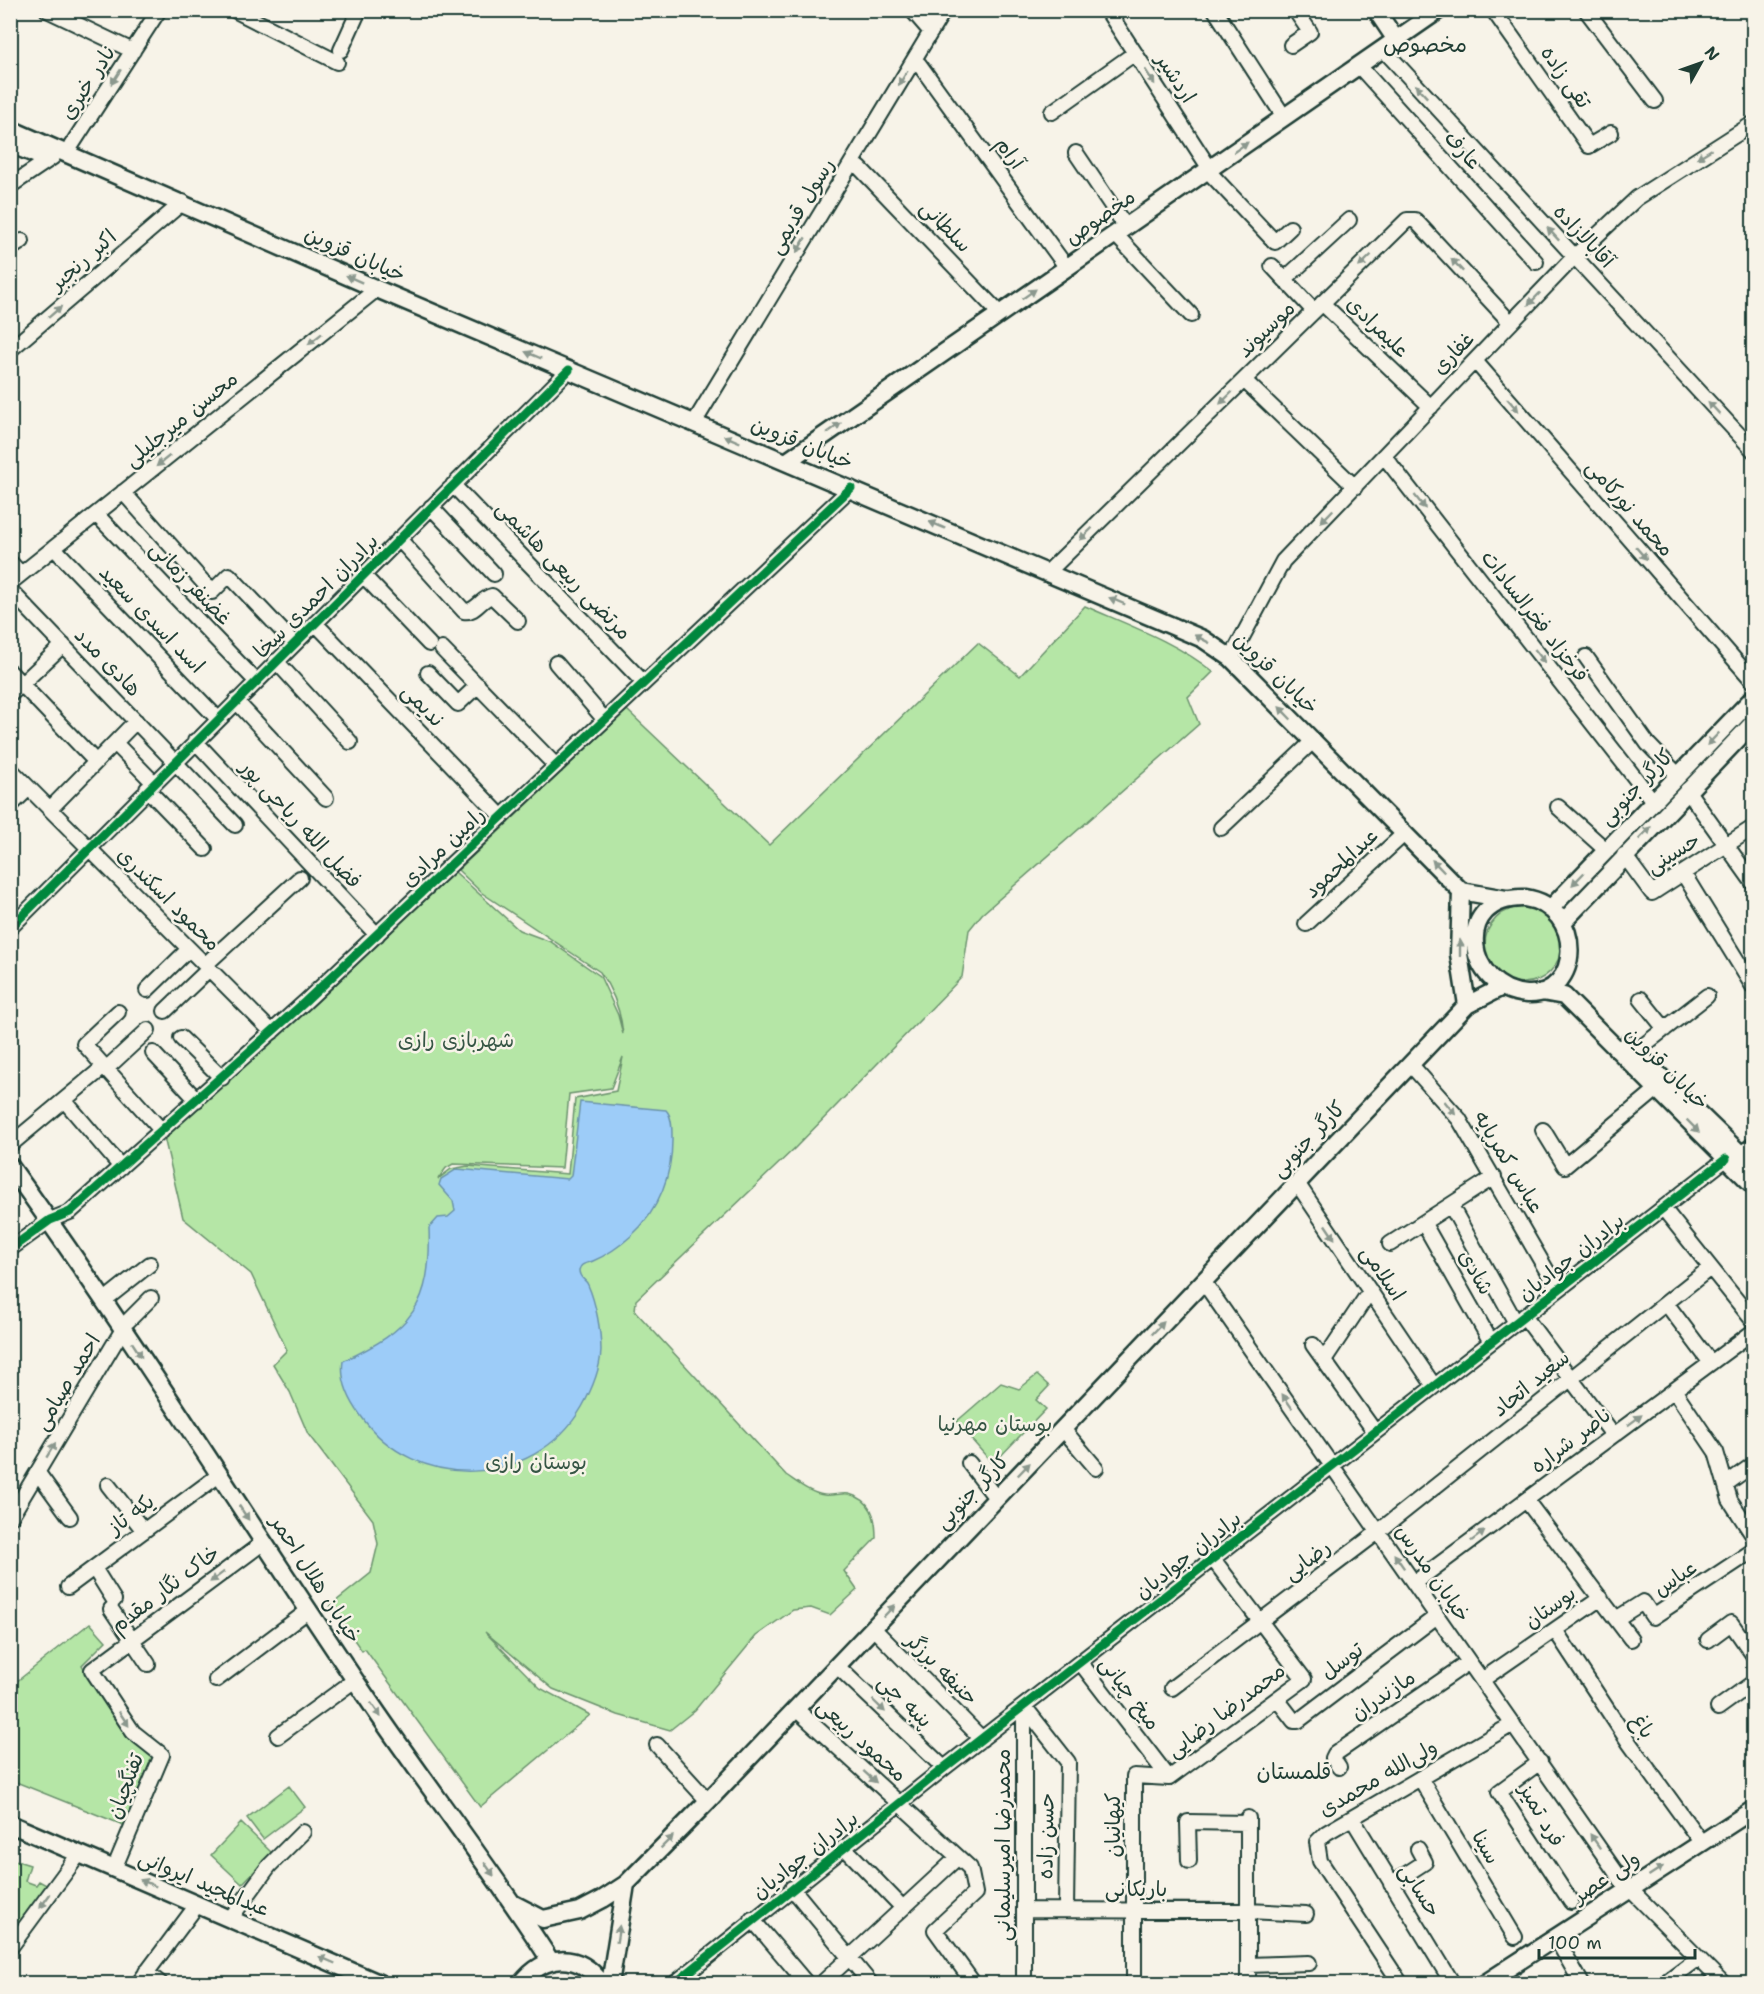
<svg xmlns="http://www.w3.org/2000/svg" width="1764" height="1994" viewBox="0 0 1764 1994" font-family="'Shantell Sans','Playpen Sans Arabic',sans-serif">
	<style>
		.green { fill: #b5e6a6; stroke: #6a926d; stroke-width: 1.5; fill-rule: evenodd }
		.water { fill: #9dccf8; stroke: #6b93aa; stroke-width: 1.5 }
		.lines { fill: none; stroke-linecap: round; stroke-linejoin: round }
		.minor-casing { stroke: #1f3d34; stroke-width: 18 }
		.major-casing { stroke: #1f3d34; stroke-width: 21 }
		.minor { stroke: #f7f3e8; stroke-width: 14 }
		.major { stroke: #f7f3e8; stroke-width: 16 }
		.cycleway-casing { stroke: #f7f3e8; stroke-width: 13 }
		.cycleway { stroke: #00873e; stroke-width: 9 }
		.oneway { fill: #8b988e }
		.labels { text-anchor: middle; stroke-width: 5; stroke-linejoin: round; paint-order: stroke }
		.street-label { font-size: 21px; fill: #1f3d34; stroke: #f7f3e8 }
		.park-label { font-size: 21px; fill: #365645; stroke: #f7f3e8 }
		.neighbourhood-label { font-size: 22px; fill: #1f3d34; stroke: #f7f3e8 }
	</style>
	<rect width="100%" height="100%" fill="#f7f3e8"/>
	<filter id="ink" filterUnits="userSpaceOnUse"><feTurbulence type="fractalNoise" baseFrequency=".0167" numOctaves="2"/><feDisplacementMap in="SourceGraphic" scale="12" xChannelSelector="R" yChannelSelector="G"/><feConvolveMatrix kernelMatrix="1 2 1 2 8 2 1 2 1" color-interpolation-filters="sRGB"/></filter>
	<g filter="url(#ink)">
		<path class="green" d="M1085,606C1128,625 1176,642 1213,672L1188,697L1199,724L982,914L969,930L962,977L795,1148L636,1300L635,1311L786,1475C798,1483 810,1493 824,1495C832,1496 841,1493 849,1494C872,1500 876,1517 876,1538L844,1571L857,1590L830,1615L811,1608L793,1610L756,1636L695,1710L670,1730L618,1715L553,1689L485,1632L540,1688L590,1715L480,1807L365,1649L362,1651L330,1606L371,1573L378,1544L376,1534L373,1520L308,1434L290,1392L273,1364L287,1350L251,1274L183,1218L164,1137L316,1003L455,872L519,930L551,942L600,976L618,1015L623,1034C621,1011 613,991 600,972L482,893L458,870L627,710L769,845L978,643L1020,676ZM623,1057L616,1091L575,1099L568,1174L468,1166L451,1169L438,1179L446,1168L453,1164L562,1168L569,1094L611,1088Z
			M1485 945a38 38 0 1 1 76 0a38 38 0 1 1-76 0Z
			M1037,1375L1049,1386L1036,1400L1046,1409L993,1464L956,1422L1001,1383L1019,1389Z
			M90,1623L106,1641L82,1665L90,1679L159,1755L128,1827L11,1780V1686Z
			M289,1786L305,1807L263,1839L247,1818Z
			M241,1823L272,1853L242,1884L211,1855Z
			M11,1859L30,1865L25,1881L36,1885L39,1881L50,1887L11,1940Z"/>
		<path class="water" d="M580,1102L666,1110C672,1116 672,1128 672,1136C673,1173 659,1211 631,1236C620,1246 607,1255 593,1261C586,1264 581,1263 579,1270C579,1279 585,1278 588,1285C596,1303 601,1331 601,1351C600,1371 591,1391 582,1407C534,1489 415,1493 361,1416C350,1401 340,1381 343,1361C412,1329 432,1305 429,1228L438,1218L448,1217L455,1211L453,1201L439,1185L441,1179L457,1169L568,1179L571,1176Z"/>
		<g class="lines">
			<g class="minor-casing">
				<path id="minor" d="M47,10L133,51
					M234,10L337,62
					M912,10L931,32
					M1107,10L1210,169
					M1215,10L1284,117
					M1493,10L1589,146L1611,133
					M1586,10L1655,101
					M1291,45L1310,32L1295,10
					M1383,49L1754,451
					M341,50L359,10
					M919,64L1067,268
					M1359,66L1536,262
					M1052,112L1135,53
					M71,146L159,10
					M1076,153L1126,227
					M860,168L1000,314
					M1207,170L1275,242L1290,228
					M10,186L53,157
					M1115,234L1191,315
					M10,249L22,241
					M1272,266L1314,311
					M1285,279L1349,220
					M1322,303L1431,407
					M10,350L183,202
					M1475,361L1754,682
					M1244,380L1355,487
					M694,423L944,10
					M1384,456L1653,801
					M453,485L644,683
					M123,492L212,592L229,575L288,637
					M431,507L494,574
					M96,514L256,681
					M399,539L464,611C476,613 481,598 492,596L518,621
					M54,548L218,719
					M10,562L21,574
					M1048,572L1407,220H1415L1511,323
					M363,575L429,644
					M10,583L377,289
					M10,590L235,825
					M315,623L502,817
					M442,649L556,766
					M1586,657L1648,744L1678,775
					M1231,658L1283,561L1574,257L1637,198L1754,123
					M276,661L350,742
					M556,663L605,720
					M10,672L96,762
					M428,673L458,704L478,685
					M10,695L63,645
					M236,701L326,798
					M195,741L377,935
					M115,743L154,783
					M10,769L272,1032
					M147,789L205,849
					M1687,790L1754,884
					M10,806L29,788
					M1558,807L1606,850
					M50,809L136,721
					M1221,828L1313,741
					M1624,855L1652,893L1754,827
					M1683,873L1754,988
					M1306,924L1405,833
					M10,928L569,370
					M205,965L300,878
					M147,990L189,949
					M1641,999L1665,1029
					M165,1011L209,969
					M118,1012L84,1044L162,1131
					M181,1038L222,1078
					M1635,1052L1707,996
					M153,1053L197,1100
					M1411,1065L1459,1119L1558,1290
					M107,1068L148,1030
					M64,1100L121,1167
					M1543,1130L1565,1166L1656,1090
					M10,1145L105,1066
					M1741,1154L1754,1144
					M1297,1183L1434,1386
					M1451,1206L1516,1323
					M1663,1208L1754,1322
					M1424,1224L1491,1342
					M1390,1244L1494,1177
					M10,1249L50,1220L70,1212L305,1002L851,488
					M1203,1281L1622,1881L1724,1984
					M111,1295L150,1264
					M1666,1303L1711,1363
					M1524,1316L1613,1435
					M128,1321L151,1298
					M1313,1345L1375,1432
					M1324,1360L1370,1291
					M1674,1390L1716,1452L1730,1500L1754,1537
					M1063,1429L1096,1468
					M969,1463L996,1498
					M38,1473L70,1517
					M1726,1484L1754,1464
					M108,1485L144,1531
					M1526,1500L1631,1639
					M10,1518L123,1329
					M94,1568L114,1600
					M1414,1583L1754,1331
					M68,1587L219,1475
					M111,1609L148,1664
					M1616,1619L1643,1602L1653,1617L1754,1550
					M873,1628L982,1739
					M1555,1630L1630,1744L1701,1842
					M1708,1640L1731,1623L1754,1656
					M1080,1662L1169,1778
					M837,1666L944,1768
					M216,1680L309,1610
					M1482,1680L1601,1598
					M1172,1688L1378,1532L1710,1268
					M1277,1699L1294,1721H1298L1437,1616
					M1024,1706V1984
					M1024,1706L1068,1762L1066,1910
					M1718,1708L1754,1682
					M796,1709L970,1868L975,1893L935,1930L974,1984
					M278,1736L355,1680
					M657,1745L708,1801
					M1540,1762L1499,1792L1571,1902
					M1339,1767L1333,1758L1335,1754L1469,1662
					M1169,1778L1304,1679L1213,1559
					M1420,1778L1515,1937
					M1248,1818V1984
					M1352,1818L1453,1984
					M844,1847L903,1908
					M1189,1861L1188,1822L1248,1823
					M114,1869L162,1755L133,1732L92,1670L264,1542
					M1391,1884L1425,1862L1418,1849
					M792,1888L871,1984
					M1024,1910L1248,1911L1306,1914
					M230,1919L269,1866L303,1832
					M752,1919L807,1984
					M1556,1938L1582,1984
					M10,1948L79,1854
					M1248,1965L1309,1963
					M146,1972L161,1984
					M138,1984L197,1905
					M674,1984L944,1768L1726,1159
					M821,1984L957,1858
					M1134,1984V1776L1169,1778
					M1401,1984L1320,1861L1317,1842L1326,1833L1513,1724
					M1663,1984L1698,1958"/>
			</g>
			<g class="major-casing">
				<path id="major" d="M1376,10L1396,40
					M10,129L377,289L1203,639L1231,658L1461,891L1506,899
					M10,144L47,159
					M786,462L1439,10
					M1461,891L1459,954L1467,1005
					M1525,898C1586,907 1582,997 1527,994C1465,990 1451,896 1525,898Z
					M1550,909L1754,697
					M1563,922L1754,722
					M1542,992L1564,996L1754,1186
					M1627,1044L1754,1167
					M10,1166C134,1338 246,1519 365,1695C425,1784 492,1869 550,1960
					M10,1824L381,1984
					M514,1904L543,1919L580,1911L603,1899L626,1884L708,1801L1467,1005L1502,987
					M521,1984C544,1954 579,1951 602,1984
					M610,1984L626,1884
					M1484,1984L1754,1809"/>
			</g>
			<use href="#minor" class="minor"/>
			<use href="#major" class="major"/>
			<g class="cycleway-casing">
				<path id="cycleway" d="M10,928L569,370
					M10,1249L50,1220L70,1212L305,1002L851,488
					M674,1984L944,1768L1726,1159"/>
			</g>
			<use href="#cycleway" class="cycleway"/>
		</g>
		<defs><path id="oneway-solid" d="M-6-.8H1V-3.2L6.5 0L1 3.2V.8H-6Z" transform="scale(1.5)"/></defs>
		<g class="oneway">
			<use href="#oneway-solid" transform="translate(116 77) rotate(123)"/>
			<use href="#oneway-solid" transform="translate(1150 77) rotate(57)"/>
			<use href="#oneway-solid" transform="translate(903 78) rotate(121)"/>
			<use href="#oneway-solid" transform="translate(1421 91) rotate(-133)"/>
			<use href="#oneway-solid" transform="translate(1241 147) rotate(-35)"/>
			<use href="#oneway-solid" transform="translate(1704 154) rotate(148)"/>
			<use href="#oneway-solid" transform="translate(1553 234) rotate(-133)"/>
			<use href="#oneway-solid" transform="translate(801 245) rotate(121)"/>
			<use href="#oneway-solid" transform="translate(1365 261) rotate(136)"/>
			<use href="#oneway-solid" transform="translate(1457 265) rotate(-133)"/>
			<use href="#oneway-solid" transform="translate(354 279) rotate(-156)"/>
			<use href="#oneway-solid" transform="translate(1029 294) rotate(-35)"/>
			<use href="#oneway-solid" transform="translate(1534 299) rotate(134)"/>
			<use href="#oneway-solid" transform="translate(55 312) rotate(-41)"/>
			<use href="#oneway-solid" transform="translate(315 339) rotate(141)"/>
			<use href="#oneway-solid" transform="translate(533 355) rotate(-157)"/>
			<use href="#oneway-solid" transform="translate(1226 398) rotate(136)"/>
			<use href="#oneway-solid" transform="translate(1513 405) rotate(49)"/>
			<use href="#oneway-solid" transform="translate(1714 408) rotate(-133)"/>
			<use href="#oneway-solid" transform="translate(834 428) rotate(-35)"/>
			<use href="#oneway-solid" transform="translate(732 439) rotate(-157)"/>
			<use href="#oneway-solid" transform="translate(163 461) rotate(141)"/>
			<use href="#oneway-solid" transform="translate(1420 502) rotate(52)"/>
			<use href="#oneway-solid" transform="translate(1327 516) rotate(134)"/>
			<use href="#oneway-solid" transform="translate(937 525) rotate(-157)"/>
			<use href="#oneway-solid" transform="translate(1086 534) rotate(136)"/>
			<use href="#oneway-solid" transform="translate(1641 553) rotate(49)"/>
			<use href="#oneway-solid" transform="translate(1117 601) rotate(-157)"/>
			<use href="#oneway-solid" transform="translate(1202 639) rotate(-153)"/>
			<use href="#oneway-solid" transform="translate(1540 656) rotate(52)"/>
			<use href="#oneway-solid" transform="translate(1285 713) rotate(-134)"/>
			<use href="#oneway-solid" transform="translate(1713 739) rotate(134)"/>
			<use href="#oneway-solid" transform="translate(1645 833) rotate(-46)"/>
			<use href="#oneway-solid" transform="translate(1438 866) rotate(-134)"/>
			<use href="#oneway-solid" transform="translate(1578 879) rotate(134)"/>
			<use href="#oneway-solid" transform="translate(1460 948) rotate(-90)"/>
			<use href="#oneway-solid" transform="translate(1450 1108) rotate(51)"/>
			<use href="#oneway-solid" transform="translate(1693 1126) rotate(45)"/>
			<use href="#oneway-solid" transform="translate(1330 1232) rotate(56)"/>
			<use href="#oneway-solid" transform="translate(1158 1328) rotate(-46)"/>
			<use href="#oneway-solid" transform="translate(137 1350) rotate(57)"/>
			<use href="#oneway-solid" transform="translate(1287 1401) rotate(-125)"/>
			<use href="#oneway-solid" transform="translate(1635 1420) rotate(-37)"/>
			<use href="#oneway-solid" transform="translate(51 1450) rotate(-59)"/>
			<use href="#oneway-solid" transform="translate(1024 1469) rotate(-46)"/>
			<use href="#oneway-solid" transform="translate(244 1513) rotate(56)"/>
			<use href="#oneway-solid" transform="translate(1478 1536) rotate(-37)"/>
			<use href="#oneway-solid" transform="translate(1399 1561) rotate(-125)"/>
			<use href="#oneway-solid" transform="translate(217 1577) rotate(143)"/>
			<use href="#oneway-solid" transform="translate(889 1611) rotate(-46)"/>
			<use href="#oneway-solid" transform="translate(879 1706) rotate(44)"/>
			<use href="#oneway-solid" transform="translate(376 1710) rotate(55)"/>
			<use href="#oneway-solid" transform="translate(124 1719) rotate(56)"/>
			<use href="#oneway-solid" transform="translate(870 1777) rotate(42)"/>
			<use href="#oneway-solid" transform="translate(1595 1841) rotate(-125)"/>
			<use href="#oneway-solid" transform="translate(667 1842) rotate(-45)"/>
			<use href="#oneway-solid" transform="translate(489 1869) rotate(55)"/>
			<use href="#oneway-solid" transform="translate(1656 1871) rotate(-33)"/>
			<use href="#oneway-solid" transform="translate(148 1883) rotate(-157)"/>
			<use href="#oneway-solid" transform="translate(45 1901) rotate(126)"/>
			<use href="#oneway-solid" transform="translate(618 1934) rotate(-81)"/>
			<use href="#oneway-solid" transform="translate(327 1960) rotate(-157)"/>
		</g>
	</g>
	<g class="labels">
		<g class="street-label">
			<text transform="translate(1566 77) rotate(55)" y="7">تقی زاده</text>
			<text transform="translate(1176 78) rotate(57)" y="7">اردشیر</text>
			<text transform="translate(88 82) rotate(-57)" y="7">نادر خیری</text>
			<text transform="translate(1463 150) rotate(48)" y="7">عارف</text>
			<text transform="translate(1010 153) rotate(54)" y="7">آرام</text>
			<text transform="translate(801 206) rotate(-59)" y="7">رسول قدیمی</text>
			<text transform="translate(1100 217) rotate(-35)" y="7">مخصوص</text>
			<text transform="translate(946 226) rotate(46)" y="7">سلطانی</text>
			<text transform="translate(1584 236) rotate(47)" y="7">آقابالازاده</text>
			<text transform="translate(355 254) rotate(24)" y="7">خیابان قزوین</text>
			<text transform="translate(83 260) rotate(-41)" y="7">اکبر رنجبر</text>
			<text transform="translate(1378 327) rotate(44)" y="7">علیمرادی</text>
			<text transform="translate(1266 329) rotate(-44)" y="7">موسیوند</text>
			<text transform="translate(1453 353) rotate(-46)" y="7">غفاری</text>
			<text transform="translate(181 419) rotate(-39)" y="7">محسن میرجلیلی</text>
			<text transform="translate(802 443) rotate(22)" y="7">خیابان قزوین</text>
			<text transform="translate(1630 508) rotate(49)" y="7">محمد نورکامی</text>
			<text transform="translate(564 570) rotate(46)" y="7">مرتضی ربیعی هاشمی</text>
			<text transform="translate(191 583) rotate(46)" y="7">غضنفر زمانی</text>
			<text transform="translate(316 596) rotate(-45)" y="7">برادران احمدی سخا</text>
			<text transform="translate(1535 616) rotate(52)" y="7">فرخزاد فخرالسادات</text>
			<text transform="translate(152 619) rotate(46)" y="7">اسد اسدی سعید</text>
			<text transform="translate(108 662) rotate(46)" y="7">هادی مدد</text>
			<text transform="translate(1276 673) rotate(44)" y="7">خیابان قزوین</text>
			<text transform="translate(423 705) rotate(46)" y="7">ندیمی</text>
			<text transform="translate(1636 787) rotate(-46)" y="7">کارگر جنوبی</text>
			<text transform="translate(301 824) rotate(47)" y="7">فضل الله ریاحی پور</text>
			<text transform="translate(443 847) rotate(-43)" y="7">رامین مرادی</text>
			<text transform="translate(1673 853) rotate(-32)" y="7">حسینی</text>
			<text transform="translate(1341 863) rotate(-43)" y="7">عبدالمحمود</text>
			<text transform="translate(169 899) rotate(45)" y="7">محمود اسکندری</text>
			<text transform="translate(1667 1068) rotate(45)" y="7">خیابان قزوین</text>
			<text transform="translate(1308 1139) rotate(-46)" y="7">کارگر جنوبی</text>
			<text transform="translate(1509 1162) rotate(59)" y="7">عباس کمرپایه</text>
			<text transform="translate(1571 1257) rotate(-38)" y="7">برادران جوادیان</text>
			<text transform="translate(1476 1272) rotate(60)" y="7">شادی</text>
			<text transform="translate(1383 1273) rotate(56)" y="7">اسلامی</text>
			<text transform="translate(67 1382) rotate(-59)" y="7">احمد صیامی</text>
			<text transform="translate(1531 1383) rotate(-39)" y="7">سعید اتحاد</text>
			<text transform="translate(1571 1440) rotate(-37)" y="7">ناصر شراره</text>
			<text transform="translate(972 1491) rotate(-46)" y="7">کارگر جنوبی</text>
			<text transform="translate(131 1514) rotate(-37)" y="7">یکه تاز</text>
			<text transform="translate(1188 1555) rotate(-38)" y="7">برادران جوادیان</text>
			<text transform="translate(1307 1560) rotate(-37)" y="7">رضایی</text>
			<text transform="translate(1433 1573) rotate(55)" y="7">خیابان مدرس</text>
			<text transform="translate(1675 1578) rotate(-34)" y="7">عباس</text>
			<text transform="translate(316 1579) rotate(57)" y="7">خیابان هلال احمر</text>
			<text transform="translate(165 1589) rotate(-37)" y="7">خاک‌ نگار‌ مقدم</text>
			<text transform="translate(1550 1607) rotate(-35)" y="7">بوستان</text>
			<text transform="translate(1342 1661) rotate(-37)" y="7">توسل</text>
			<text transform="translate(942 1669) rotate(45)" y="7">حنیفه برزگر</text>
			<text transform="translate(1130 1693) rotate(53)" y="7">میخ چیانی</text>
			<text transform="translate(1383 1695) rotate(-34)" y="7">مازندران</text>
			<text transform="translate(905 1701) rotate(44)" y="7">پنبه چی</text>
			<text transform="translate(1226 1710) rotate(-37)" y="7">محمدرضا رضایی</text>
			<text transform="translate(1643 1726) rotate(56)" y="7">باغ</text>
			<text transform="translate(862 1740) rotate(42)" y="7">محمود ربیعی</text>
			<text transform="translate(1378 1778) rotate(-30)" y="7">ولی‌الله محمدی</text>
			<text transform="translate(125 1786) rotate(-69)" y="7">تفنگچیان</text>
			<text transform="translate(1542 1815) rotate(60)" y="7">فرد تمیز</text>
			<text transform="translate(1113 1825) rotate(-90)" y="7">کیهانیان</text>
			<text transform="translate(1046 1836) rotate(-89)" y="7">حسن زاده</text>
			<text transform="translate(1003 1845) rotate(-90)" y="7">محمدرضا امیرسلیمانی</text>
			<text transform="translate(1486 1847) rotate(60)" y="7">سینا</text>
			<text transform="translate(805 1855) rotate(-38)" y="7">برادران جوادیان</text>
			<text transform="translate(1606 1877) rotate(-34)" y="7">ولی عصر</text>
			<text transform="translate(204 1883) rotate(23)" y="7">عبدالمجید ایروانی</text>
			<text x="1136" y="1896">باریکانی</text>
			<text transform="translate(1420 1890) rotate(58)" y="7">حسابی</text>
		</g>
		<g class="park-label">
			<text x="456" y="1047">شهربازی رازی</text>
			<text x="995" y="1431">بوستان مهرنیا</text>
			<text x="536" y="1469">بوستان رازی</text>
		</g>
		<g class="neighbourhood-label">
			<text x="1425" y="52">مخصوص</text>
			<text x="1294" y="1779">قلمستان</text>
		</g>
	</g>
	<rect width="1764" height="1994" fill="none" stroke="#f7f3e8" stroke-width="36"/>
	<rect x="18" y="18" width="1728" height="1958" fill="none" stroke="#1f3d34" stroke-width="2" filter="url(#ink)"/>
	<g transform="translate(1701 63) rotate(50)" stroke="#f7f3e8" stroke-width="4.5" paint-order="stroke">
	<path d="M0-4.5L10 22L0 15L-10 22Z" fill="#1f3d34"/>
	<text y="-9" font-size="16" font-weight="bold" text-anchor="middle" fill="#1f3d34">N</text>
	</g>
	<path d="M1539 1949v9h156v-9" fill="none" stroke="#1f3d34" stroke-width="3"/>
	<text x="1548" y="1949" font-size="18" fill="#1f3d34" stroke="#f7f3e8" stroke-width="4.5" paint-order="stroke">100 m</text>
</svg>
